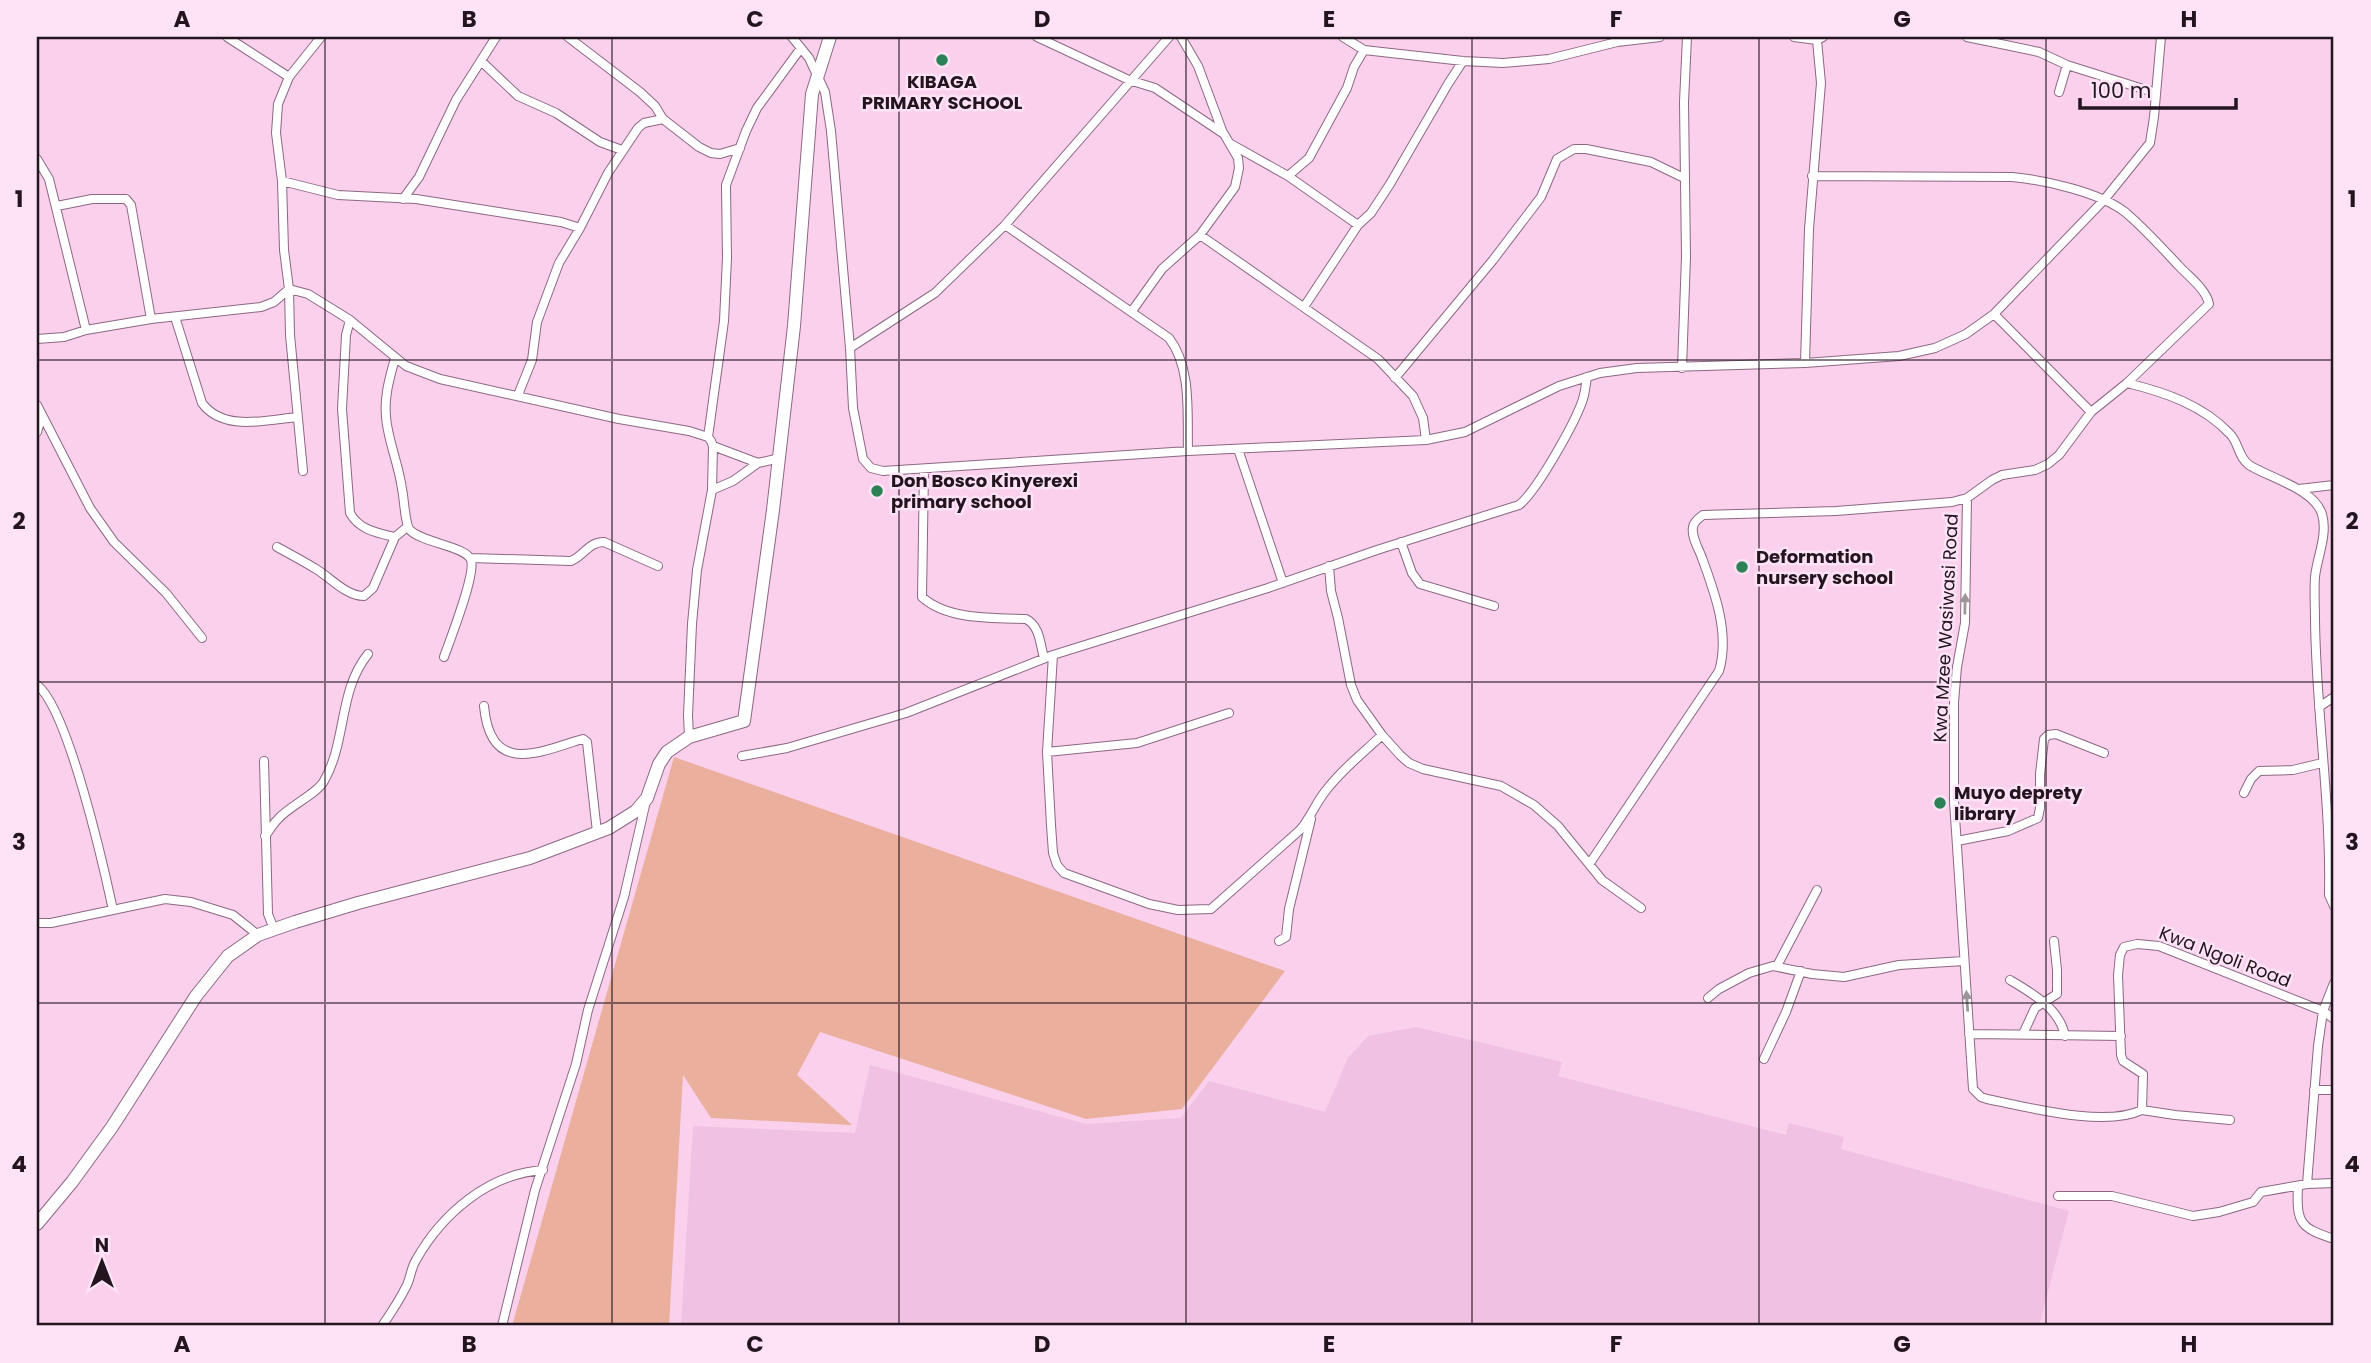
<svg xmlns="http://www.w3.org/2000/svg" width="2371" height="1363" viewBox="0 0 2371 1363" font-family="Poppins,sans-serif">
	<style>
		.built { fill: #f1c1e3 }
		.green { fill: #ebaf9d }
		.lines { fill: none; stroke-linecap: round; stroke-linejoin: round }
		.street-casing { stroke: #8c6882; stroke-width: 10 }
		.secondary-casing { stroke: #8c6882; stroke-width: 14 }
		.street { stroke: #fff; stroke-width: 8 }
		.secondary { stroke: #fff; stroke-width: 12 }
		.oneway { fill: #9c959a }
		.grid { fill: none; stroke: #23141f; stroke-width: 2; stroke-opacity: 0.55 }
		.poi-dot { fill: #2c8256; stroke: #fde3f5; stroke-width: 2.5 }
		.labels { text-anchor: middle; stroke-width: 5; stroke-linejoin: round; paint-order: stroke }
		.poi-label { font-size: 18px; font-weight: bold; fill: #23141f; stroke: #fde3f5; text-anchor: start }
		.street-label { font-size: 18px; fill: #23141f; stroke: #fde3f5 }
		.neatline { fill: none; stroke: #23141f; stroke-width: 2.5 }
		.grid-label { font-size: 23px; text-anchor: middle; font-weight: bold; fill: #23141f }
	</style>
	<rect width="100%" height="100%" fill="#fad0ed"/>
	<path class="built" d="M1416,1027L1562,1062L1558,1076L1786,1135L1789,1123L1844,1137L1841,1149L2069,1211L2039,1326H681L693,1126L855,1133L870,1065L1086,1124L1181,1118L1209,1081L1325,1112L1348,1058L1368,1036Z"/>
	<path class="green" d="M674,757L1285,971L1182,1109L1086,1119L820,1032L797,1075L852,1125L711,1118L683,1075L669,1326H512Z"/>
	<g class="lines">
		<g class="street-casing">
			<path id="street" d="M227,37L289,77
				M568,37L640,92L655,106L663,119L699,147L711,153L720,154L740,148
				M792,37L809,58L825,92L831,131L850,348L853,408L863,459L871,468L883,471L1188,451L1426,440L1465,432L1559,386L1600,373L1637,368L1805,363L1899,356L1935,348L1966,334L1994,314L2104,200L2150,143L2154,117L2161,37
				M1037,37L1129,80L1155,88L1224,134L1238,158L1239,168L1235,187L1200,235L1162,269L1132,311
				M1181,37L1198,66L1223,133
				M1343,37L1364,50L1463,61L1503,63L1549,59L1617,42L1660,37
				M1794,37L1817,40L1823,37
				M1967,37L2039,52L2067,65L2156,93
				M481,61L518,96L556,113L600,142L622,150
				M2059,92L2067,65
				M1231,144L1288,176L1358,225
				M37,159L49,179L86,330
				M1288,176L1309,158L1347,88L1354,67L1364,50
				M282,181L338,195L416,199L561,222L580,228
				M403,199L419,177L456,100L496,37
				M57,206L92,199H126L131,205L151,319
				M1005,225L1169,338C1192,368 1187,414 1188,451
				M1200,235L1378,359L1413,396L1423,418L1426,440
				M1304,307L1358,225L1371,213L1390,184L1448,84L1463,61
				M1994,314L2091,412
				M175,317L202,403C223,432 267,420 297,417
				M350,320L346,335L342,409L350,513C359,530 378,533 395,537L407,527
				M37,339L64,337L86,330L151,319L261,307L274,302L289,289L308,294L350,320L406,366L440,379L619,419L689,431L708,437L711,441L713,446L712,490L697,570L692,624L688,715L689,737
				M850,348L935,293L1005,225L1169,37
				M395,358C390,377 384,396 386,416C387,438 399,465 402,489C404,497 405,525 410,530C422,543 466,546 471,560C476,574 450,640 444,657
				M1805,363L1809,229L1821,83L1817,40L1814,37
				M1682,368L1686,257L1684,102L1687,37
				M1395,378L1493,260L1541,197L1557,159L1574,149H1586L1651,162L1684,178
				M2127,383C2164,392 2203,405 2230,434C2239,443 2238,457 2249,465C2270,478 2314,489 2322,514C2328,535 2317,557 2315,577C2314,591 2315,606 2315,620C2316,711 2331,804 2329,895L2334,906
				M518,395L532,360L537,322L559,263L580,228L608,173L638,128L644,123L663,119
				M37,405L90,508L114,542L166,593L202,638
				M37,432L42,415
				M708,437L724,321L727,258L726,185L746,131L757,108L801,48
				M713,446L758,463L780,458
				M1238,449L1283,583
				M924,470L922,597C947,620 993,618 1026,619C1040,626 1040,644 1044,658
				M303,471L290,335L289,289L284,250L282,181L276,133L278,104L289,77L321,37
				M2299,489L2334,485
				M712,490L733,481L758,463
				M1967,498L1965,623L1957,667L1954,702V801L1973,1089L1981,1097L1987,1099C2028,1107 2104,1128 2142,1110L2143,1074L2123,1061L2121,1055L2118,975L2120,955L2124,947L2137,944L2159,946L2323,1011L2334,1019
				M1401,542L1412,573L1420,584L1494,606
				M277,547C290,554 303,561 316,569C331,578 346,596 364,596L373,588L395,537
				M471,558L571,561C584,556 588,542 604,542L658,566
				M1329,566L1331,591L1338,618L1351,685L1357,700L1382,735L1400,755L1409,763L1423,769L1501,786L1534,805L1558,826L1602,880L1641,908
				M1053,655L1047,752L1051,825L1053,853L1057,865L1064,873L1149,904L1178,910L1211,909L1300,830C1310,818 1315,805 1324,793C1340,771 1362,754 1382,735
				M37,685C68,708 104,868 113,910
				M484,706C490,771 531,756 576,741L583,739L587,742L597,832
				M2319,707L2334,697
				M1047,752L1137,743L1229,713
				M742,756L787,748L906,713L1053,655L1268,588L1377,550L1519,505C1537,491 1576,421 1583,399C1585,392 1586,384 1587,377
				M264,761L268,914L274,929
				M2244,793L2251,779L2259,771L2293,770L2322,763
				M265,836C269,831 273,824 278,819C288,807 318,793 324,781C347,741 338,691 368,654
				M1957,841L2008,831L2038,818L2040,808V774L2044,739L2048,735L2056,734L2104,753
				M1590,863L1719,671C1730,634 1715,593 1702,558C1699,549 1691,537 1693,527C1694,521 1699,518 1703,515L1836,511L1952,502L1967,498L1992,480L2002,475L2035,470L2048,464L2059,455L2091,412L2127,383L2209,304C2206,289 2189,277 2179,266C2162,248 2144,228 2125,212C2099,192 2044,180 2012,177L1812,176
				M37,923H51L165,899L191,902L233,915L258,935
				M1279,941L1286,937L1289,909L1311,819
				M1777,966L1817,890
				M2010,980C2032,993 2060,1009 2065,1036
				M1708,998L1719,989L1749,973L1773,966L1812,974L1844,977L1899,965L1964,961
				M1969,1034L2121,1036
				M2023,1034L2035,1008L2057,994V970L2054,941
				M1764,1059L1786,1012L1801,971
				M2314,1090H2334
				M2142,1110L2175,1115L2230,1120
				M2307,1184L2318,1046L2323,1011L2334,983
				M2298,1187C2296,1224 2301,1228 2334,1239
				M2058,1196H2112L2193,1216L2219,1212L2253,1202L2261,1192L2307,1184L2334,1183
				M382,1326C391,1313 400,1299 407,1285C411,1276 411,1268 416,1260C442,1214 488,1174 543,1170
				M502,1326L535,1190L576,1064L588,1010L624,897L646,801"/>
		</g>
		<g class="secondary-casing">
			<path id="secondary" d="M37,1224L72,1182L112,1127L196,996L228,956L258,935L295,922L358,903L530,858L609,828L636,811L647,798L659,764L667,752L689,737L744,721L773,510L794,326L812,94L830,37"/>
		</g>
		<use href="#street" class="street"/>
		<use href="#secondary" class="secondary"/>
	</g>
	<defs><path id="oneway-solid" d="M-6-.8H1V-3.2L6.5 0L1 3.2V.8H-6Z" transform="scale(1.75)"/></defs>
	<g class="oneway">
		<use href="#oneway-solid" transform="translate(1965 604) rotate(-89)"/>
		<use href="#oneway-solid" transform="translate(1967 1001) rotate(-94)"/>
	</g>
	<path class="grid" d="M325,37V1326M612,37V1326M899,37V1326M1186,37V1326M1472,37V1326M1759,37V1326M2046,37V1326M37,360H2334M37,682H2334M37,1003H2334"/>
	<g class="poi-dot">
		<circle cx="942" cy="60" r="7"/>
		<circle cx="877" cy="491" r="7"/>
		<circle cx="1742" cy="567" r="7"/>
		<circle cx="1940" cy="803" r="7"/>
	</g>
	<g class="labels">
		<g class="poi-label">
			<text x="942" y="88" text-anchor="middle">KIBAGA<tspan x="942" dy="21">PRIMARY SCHOOL</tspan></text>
			<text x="891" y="487">Don Bosco Kinyerexi<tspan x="891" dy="21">primary school</tspan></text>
			<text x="1756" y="563">Deformation<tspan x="1756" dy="21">nursery school</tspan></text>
			<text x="1954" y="799">Muyo deprety<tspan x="1954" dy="21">library</tspan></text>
		</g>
		<g class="street-label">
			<text transform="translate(1946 628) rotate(-87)" y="6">Kwa Mzee Wasiwasi Road</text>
			<text transform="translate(2225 957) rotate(21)" y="6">Kwa Ngoli Road</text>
		</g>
	</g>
	<rect width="2371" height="1363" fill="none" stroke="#fde3f5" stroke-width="77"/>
	<g transform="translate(102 1262)" stroke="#fde3f5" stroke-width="5" paint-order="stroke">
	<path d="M0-5L12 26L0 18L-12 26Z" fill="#23141f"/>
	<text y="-10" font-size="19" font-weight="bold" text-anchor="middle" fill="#23141f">N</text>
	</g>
	<path d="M2080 98v10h156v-10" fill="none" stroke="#23141f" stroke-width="3.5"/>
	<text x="2091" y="98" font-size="21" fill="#23141f" stroke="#fde3f5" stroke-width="5" paint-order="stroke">100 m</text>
	<rect x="38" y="38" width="2294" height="1286" class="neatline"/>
	<g class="grid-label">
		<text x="182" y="27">A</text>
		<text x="469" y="27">B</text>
		<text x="755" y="27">C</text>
		<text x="1042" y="27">D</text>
		<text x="1329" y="27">E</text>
		<text x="1616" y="27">F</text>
		<text x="1902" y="27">G</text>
		<text x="2189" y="27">H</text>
		<text x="19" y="207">1</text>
		<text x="2352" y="207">1</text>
		<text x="19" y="529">2</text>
		<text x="2352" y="529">2</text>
		<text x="19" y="850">3</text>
		<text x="2352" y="850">3</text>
		<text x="19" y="1172">4</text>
		<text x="2352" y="1172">4</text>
		<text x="182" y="1352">A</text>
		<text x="469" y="1352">B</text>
		<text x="755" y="1352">C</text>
		<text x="1042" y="1352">D</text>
		<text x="1329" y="1352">E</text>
		<text x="1616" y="1352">F</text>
		<text x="1902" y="1352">G</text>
		<text x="2189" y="1352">H</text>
	</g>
</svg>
